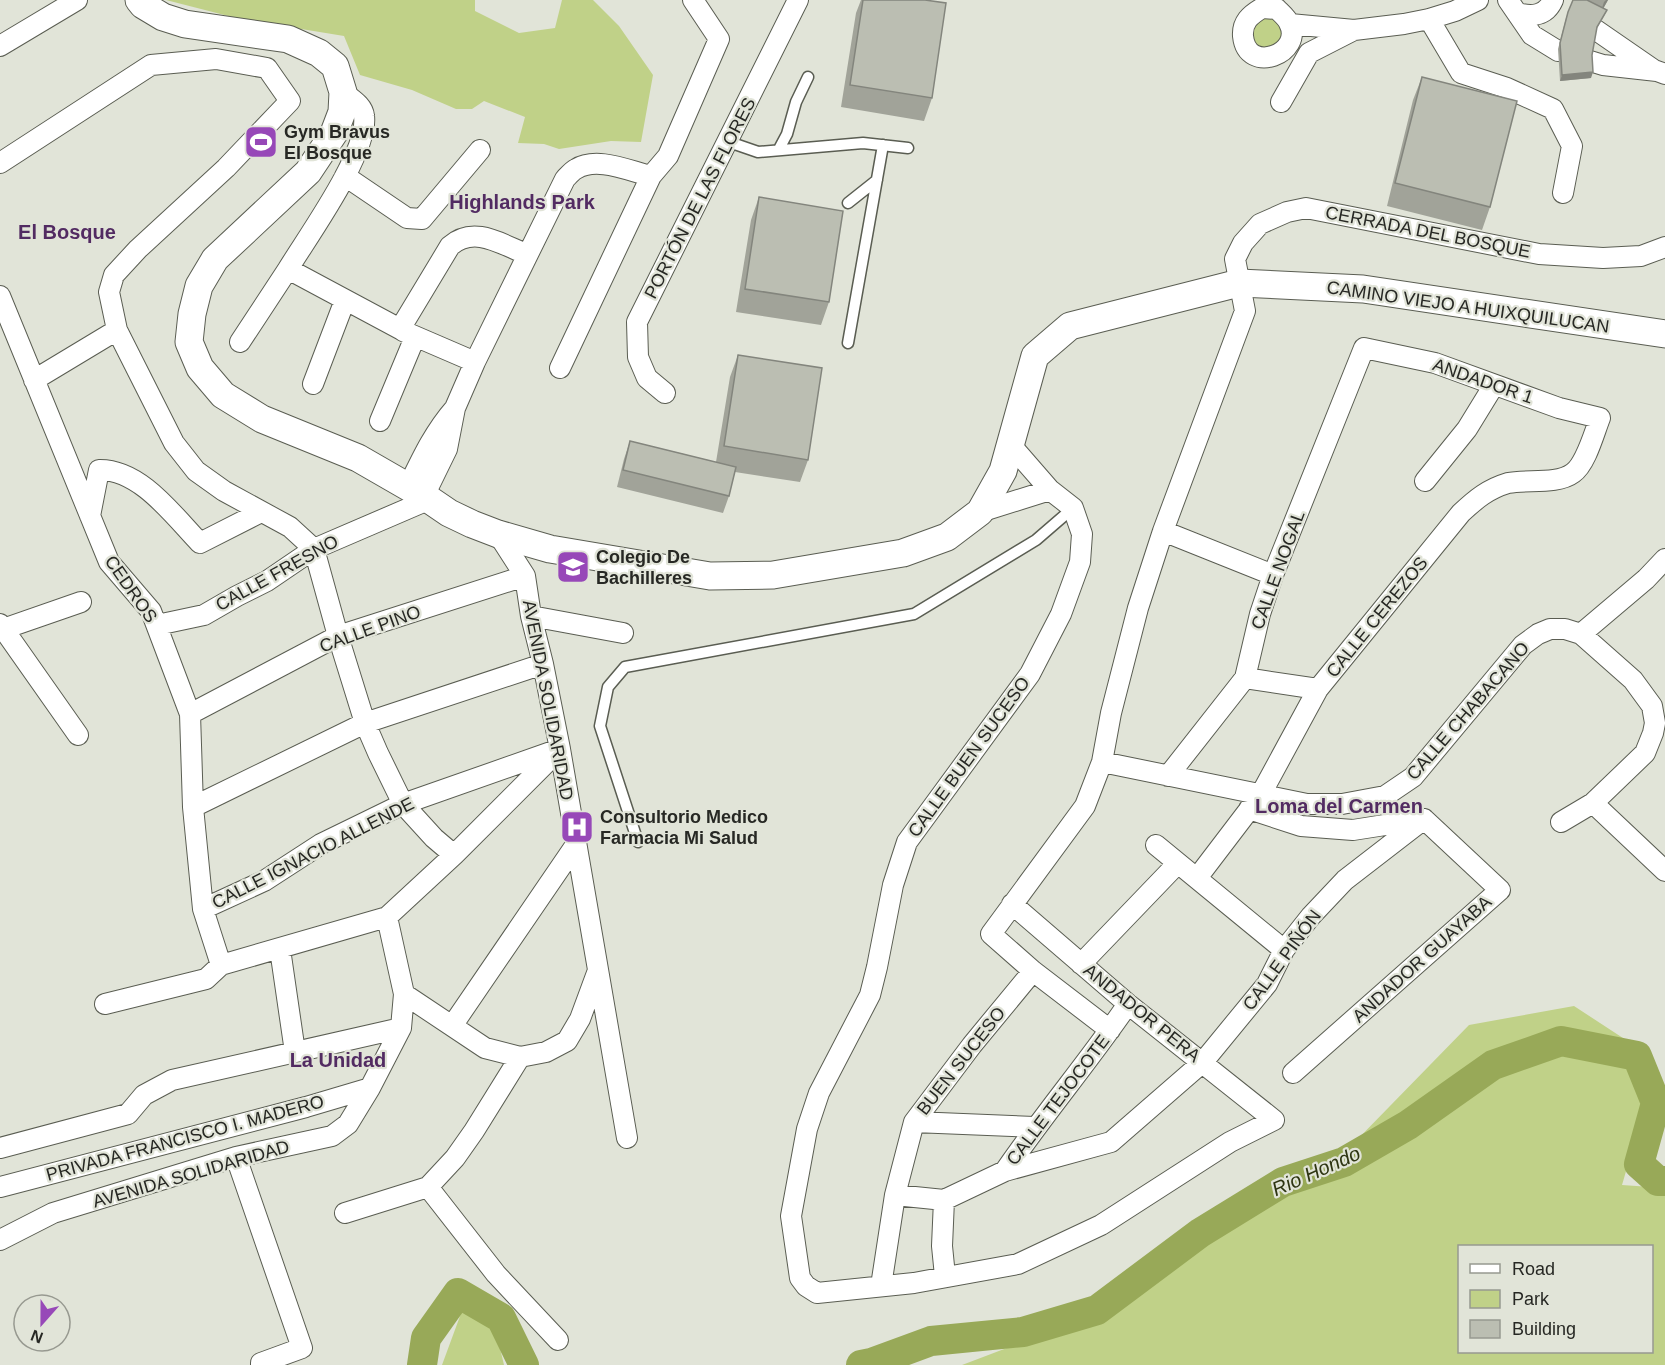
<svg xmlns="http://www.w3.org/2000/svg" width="1665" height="1365" viewBox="0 0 1665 1365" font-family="Helvetica,sans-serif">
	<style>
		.green { fill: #c0d188; fill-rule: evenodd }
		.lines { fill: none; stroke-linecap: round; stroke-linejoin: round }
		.river { stroke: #98a958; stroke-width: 30 }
		.lane-casing { stroke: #5a5d52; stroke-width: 13 }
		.street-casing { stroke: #5a5d52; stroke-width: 22 }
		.secondary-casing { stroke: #5a5d52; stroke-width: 29 }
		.lane { stroke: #fff; stroke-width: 10 }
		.street { stroke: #fff; stroke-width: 20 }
		.secondary { stroke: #fff; stroke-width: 27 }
		.wall { fill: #a1a399 }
		.shaded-wall { fill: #83857d }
		.building { fill: #bbbeb2; stroke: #83857d; stroke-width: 1.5 }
		.labels { text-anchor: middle; stroke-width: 4.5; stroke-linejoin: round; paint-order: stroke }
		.poi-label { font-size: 18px; font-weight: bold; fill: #272824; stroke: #e1e4d8; text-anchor: start }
		.street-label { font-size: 18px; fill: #272824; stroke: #e1e4d8 }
		.neighbourhood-label { font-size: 20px; font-weight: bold; fill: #522b62; stroke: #e1e4d8 }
		.water-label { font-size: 20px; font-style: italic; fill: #2e3512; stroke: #e1e4d8 }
	</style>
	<rect width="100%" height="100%" fill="#e1e4d8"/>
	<path class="green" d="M166,0H475V11L519,33L555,28L562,0H593L619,26L653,75L641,142L611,141L559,149L544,144L518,143L525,117L484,101L472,109H456L412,90L360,75L344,36L240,19Z
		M1250 33a17 17 0 1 1 34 0a17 17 0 1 1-34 0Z
		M1574,1006L1626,1040L1646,1103L1622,1185L1665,1188V1365H962L1122,1304L1158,1274L1350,1147L1469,1025ZM1460,1246H1652V1352H1460Z
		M463,1308L495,1327L504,1365H442Z"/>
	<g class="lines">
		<path class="river" d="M422,1365L426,1338L458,1293L501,1318L524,1365
			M861,1365L871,1363L931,1341L1023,1332L1097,1310L1200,1233L1283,1182L1344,1162L1408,1125L1493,1065L1561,1041L1637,1056L1656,1103L1639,1164L1658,1181H1665"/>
		<g class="lane-casing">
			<path id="lane" d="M729,142L758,152L863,143L908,148
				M779,149L787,134L796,102L808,77
				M848,203L877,180
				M848,343L883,145
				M638,842L600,726L608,687L625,667L914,614L1036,540L1073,508"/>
		</g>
		<g class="street-casing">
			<path id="street" d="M1508,0L1532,35L1558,51
				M1262,8L1277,9C1281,13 1287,18 1289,23C1305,53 1247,76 1243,36C1242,22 1250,15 1262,8Z
				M1517,13C1532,17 1546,16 1553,0
				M1429,19L1461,73L1507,88L1553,109L1572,146L1563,193
				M1290,24L1354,30L1404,24L1429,19L1455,11L1478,0
				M1596,30L1654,70
				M0,46L77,0
				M1590,61L1603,65L1657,71L1665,74
				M343,92C351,99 363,105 364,116C369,152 308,236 288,269L400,329L450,246C474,225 501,244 526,254
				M1281,102L1309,53L1354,30
				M0,163L151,65L216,59L267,68L290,101L226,168L138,249L114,275L109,292L117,330L174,443L196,471L224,491L290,527L314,549L338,636L365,723L378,753L403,804L434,838L454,855
				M345,176L407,218L422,219L480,150
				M0,296L109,562L151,611L190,714L193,807L203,909L221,965
				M403,331L475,362
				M240,342L288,269
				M560,368L651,176
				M34,380L117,330
				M313,384L345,300
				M665,393L647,378L638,357L637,322L798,0
				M380,421L415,337
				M1010,444L1050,490L1073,508L1082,534L1080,562L1061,614L1030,674L907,842L893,885L877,967L870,995L819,1093L807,1129L791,1216L800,1278L806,1286L817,1293L914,1283L1018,1264L1101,1225L1230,1142L1274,1120L1128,1004L1012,904
				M1425,481L1467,429L1494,385
				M408,487C422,458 434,432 455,408
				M424,496L447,449L455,408L475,362L565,179C568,176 572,171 576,169C597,156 629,171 651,176L668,156L719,39L693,0
				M980,512L1050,490
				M90,516L99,470C140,469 173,515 200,543L261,512
				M1163,531L1273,575
				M498,534L525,576L531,616L543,664L560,749L627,1138
				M531,616L623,633
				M0,624L78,735
				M157,625L204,615L237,596L267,581L314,549L428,500
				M3,629L81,602
				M1581,634L1646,579L1665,559
				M1245,678L1318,689
				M190,714L338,636L525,576
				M1102,762L1307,804H1342L1385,796L1413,777L1523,645L1538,634L1550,629H1565L1581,634L1633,680L1652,706L1655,723L1653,733L1645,753L1593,803L1561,822
				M1168,776L1245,678L1260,614L1273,575L1364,348L1435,363L1559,408L1600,418C1594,433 1586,464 1573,473C1557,485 1527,479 1508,483C1488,489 1476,499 1461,513L1318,689L1261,794L1197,878
				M1593,803L1665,871
				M193,807L365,723L543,664
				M1249,809L1301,826L1353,830L1423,819
				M1156,845L1284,950
				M203,909L264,881L321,844L403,804L554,751
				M280,949L295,1052
				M1081,964L1178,863
				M404,994L485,1048L520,1057L546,1052L567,1041L580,1019L597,973
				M105,1004L206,979L221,965L387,917L454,855L560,749
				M452,1026L575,846
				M1110,1030L1033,971L991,934L1085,806L1102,762L1111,713L1138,608L1163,531L1245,311L1235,259L1243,243L1260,224L1287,212L1306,208L1539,254L1603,258L1641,256L1665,247
				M1293,1073L1500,890L1424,819
				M914,1122L1034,1127
				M0,1148L128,1114L144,1095L172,1080L401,1028
				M236,1157L302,1348L261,1363V1365
				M1005,1171C1044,1114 1089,1061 1128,1004
				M0,1187L306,1107L370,1088
				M428,1187L496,1274L558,1340
				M895,1195L944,1200L1005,1171L1111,1142L1203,1062L1267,984L1284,950L1311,916L1345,880L1424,819
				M944,1200L942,1246L945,1276
				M345,1213L428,1187L455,1158L474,1131L520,1057
				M0,1240L53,1213L236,1157L332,1136L348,1124L370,1088L401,1028L404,994L387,917
				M881,1286L895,1195L914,1122L972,1045L1033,971"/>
		</g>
		<g class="secondary-casing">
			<path id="secondary" d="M139,0L143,5L163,17L185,24L288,39L319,53L335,66L343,92L342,112L334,133L308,172L215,259L199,286L192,314L189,342L200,368L223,395L262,419L358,458L424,496L449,513L472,524L498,534L550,549L710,576L773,575L903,553L947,537L980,512L1003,471L1035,356L1070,326L1239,283L1363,289L1665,334"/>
		</g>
		<use href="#lane" class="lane"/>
		<use href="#street" class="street"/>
		<use href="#secondary" class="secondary"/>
	</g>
	<path class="wall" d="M861,0H925L932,98L924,121L841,107L856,13Z
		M1573,0H1608L1603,9L1607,10L1604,16L1596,30L1592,55L1591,78L1560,81L1558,49L1566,18Z
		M1422,77L1490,207L1482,230L1387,206L1413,100Z
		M759,197L829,302L821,325L736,312L751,220Z
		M738,355L808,460L800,482L735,472L729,496L723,513L617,487L624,459L630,441L716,462L730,377Z"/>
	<path class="shaded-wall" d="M1606,0H1608L1600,14L1604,2Z
		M1593,72L1591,78L1560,81L1562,75Z"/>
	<path class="building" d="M863,0H925L946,3L932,98L850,85Z
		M1573,0H1587L1607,10L1597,27L1592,55L1593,72L1562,75L1560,43L1568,12Z
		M1422,77L1517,101L1490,207L1395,183Z
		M759,197L843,211L829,302L745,289Z
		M738,355L822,368L808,460L724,446Z
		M630,441L736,467L729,496L623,470Z"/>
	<defs>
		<g id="stadium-square" transform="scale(1.725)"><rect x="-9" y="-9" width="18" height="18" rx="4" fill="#9748b8" stroke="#e1e4d8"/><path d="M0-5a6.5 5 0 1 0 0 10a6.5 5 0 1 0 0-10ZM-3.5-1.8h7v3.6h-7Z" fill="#fff"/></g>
		<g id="school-square" transform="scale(1.725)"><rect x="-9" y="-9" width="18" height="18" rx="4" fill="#9748b8" stroke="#e1e4d8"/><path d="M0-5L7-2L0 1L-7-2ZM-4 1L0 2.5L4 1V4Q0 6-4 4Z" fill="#fff"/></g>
		<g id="hospital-square" transform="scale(1.725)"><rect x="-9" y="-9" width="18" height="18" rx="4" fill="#9748b8" stroke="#e1e4d8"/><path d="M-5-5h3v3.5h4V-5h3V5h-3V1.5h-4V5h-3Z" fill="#fff"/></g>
	</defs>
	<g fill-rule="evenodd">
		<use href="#stadium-square" x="261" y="142"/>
		<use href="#school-square" x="573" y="567"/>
		<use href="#hospital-square" x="577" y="827"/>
	</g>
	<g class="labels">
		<g class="poi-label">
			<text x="284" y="138">Gym Bravus<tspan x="284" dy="21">El Bosque</tspan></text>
			<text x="596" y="563">Colegio De<tspan x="596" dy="21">Bachilleres</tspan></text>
			<text x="600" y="823">Consultorio Medico<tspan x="600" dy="21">Farmacia Mi Salud</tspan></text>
		</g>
		<g class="street-label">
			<text transform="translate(700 198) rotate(-63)" y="6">PORTÓN DE LAS FLORES</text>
			<text transform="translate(1428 232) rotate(11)" y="6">CERRADA DEL BOSQUE</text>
			<text transform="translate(1468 307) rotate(8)" y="6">CAMINO VIEJO A HUIXQUILUCAN</text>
			<text transform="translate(1483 381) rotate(19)" y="6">ANDADOR 1</text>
			<text transform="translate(1278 570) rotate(-70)" y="6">CALLE NOGAL</text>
			<text transform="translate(277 573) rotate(-29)" y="6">CALLE FRESNO</text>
			<text transform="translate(131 589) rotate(55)" y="6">CEDROS</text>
			<text transform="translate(1377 617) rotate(-51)" y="6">CALLE CEREZOS</text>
			<text transform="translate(370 629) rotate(-20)" y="6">CALLE PINO</text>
			<text transform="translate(548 700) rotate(79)" y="6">AVENIDA SOLIDARIDAD</text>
			<text transform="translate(1468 711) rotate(-49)" y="6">CALLE CHABACANO</text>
			<text transform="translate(969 757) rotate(-54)" y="6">CALLE BUEN SUCESO</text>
			<text transform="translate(313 853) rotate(-27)" y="6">CALLE IGNACIO ALLENDE</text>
			<text transform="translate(1422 959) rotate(-42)" y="6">ANDADOR GUAYABA</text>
			<text transform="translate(1282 960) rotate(-54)" y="6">CALLE PIÑÓN</text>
			<text transform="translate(1142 1013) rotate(39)" y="6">ANDADOR PERA</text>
			<text transform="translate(961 1061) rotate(-52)" y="6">BUEN SUCESO</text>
			<text transform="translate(1058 1100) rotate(-53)" y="6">CALLE TEJOCOTE</text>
			<text transform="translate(185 1138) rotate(-15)" y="6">PRIVADA FRANCISCO I. MADERO</text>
			<text transform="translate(191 1174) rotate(-16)" y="6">AVENIDA SOLIDARIDAD</text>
		</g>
		<g class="neighbourhood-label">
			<text x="522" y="209">Highlands Park</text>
			<text x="67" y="239">El Bosque</text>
			<text x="1339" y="813">Loma del Carmen</text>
			<text x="338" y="1067">La Unidad</text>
		</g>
		<g class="water-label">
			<text transform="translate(1316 1171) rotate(-24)" y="7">Rio Hondo</text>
		</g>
	</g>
	<rect x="1458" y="1245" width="195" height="108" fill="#e1e4d8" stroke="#979990" stroke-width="1.5"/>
	<rect x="1470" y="1264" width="30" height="9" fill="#ffffff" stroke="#979990" stroke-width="1.5"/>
	<text x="1512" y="1275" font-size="18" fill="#272824">Road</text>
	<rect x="1470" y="1290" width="30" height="18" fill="#c0d188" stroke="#979990" stroke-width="1.5"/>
	<text x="1512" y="1305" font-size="18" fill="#272824">Park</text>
	<rect x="1470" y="1320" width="30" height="18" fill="#bbbeb2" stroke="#979990" stroke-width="1.5"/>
	<text x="1512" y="1335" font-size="18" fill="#272824">Building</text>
	<g transform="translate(42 1323) rotate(201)"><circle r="28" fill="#e1e4d8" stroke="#979990" stroke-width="1.5"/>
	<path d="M0-4.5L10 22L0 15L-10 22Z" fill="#9748b8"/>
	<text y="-9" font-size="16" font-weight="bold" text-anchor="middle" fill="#272824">N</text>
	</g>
</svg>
